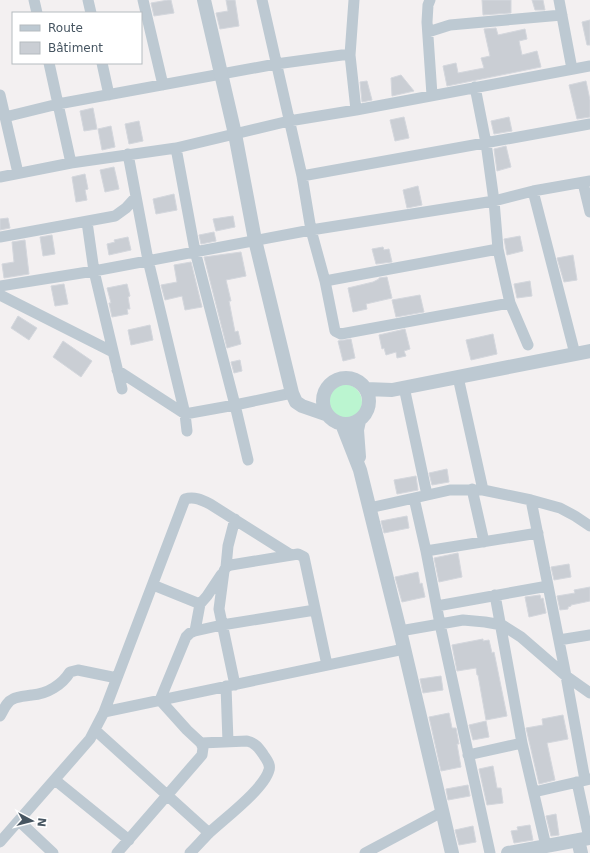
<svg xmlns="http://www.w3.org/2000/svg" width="590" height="853" viewBox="0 0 590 853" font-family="'DejaVu Sans',sans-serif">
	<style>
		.green { fill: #bbf5d0 }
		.building { fill: #caced4; stroke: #d4d7dd }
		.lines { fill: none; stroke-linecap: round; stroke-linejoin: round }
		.minor { stroke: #bdc9d2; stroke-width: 11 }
		.tertiary { stroke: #bdc9d2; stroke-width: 14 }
	</style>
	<rect width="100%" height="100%" fill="#f3f0f1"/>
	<path class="green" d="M326 402a18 18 0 1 1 36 0a18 18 0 1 1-36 0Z"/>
	<path class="building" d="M168,0H171L174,13L154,16L151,3Z
		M226,0H235L239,26L220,29L216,13L228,11Z
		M482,0H511V13L483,15Z
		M532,0H543L545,10H535Z
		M590,20V45H587L582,22Z
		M496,28L498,35L525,29L527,39L519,41L522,55L537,51L541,67L447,86L443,66L456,63L458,73L484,68L481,58L490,56L484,29Z
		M401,75L414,91L392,96L391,78Z
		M367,81L372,100L362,102L360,82Z
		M586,81L590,100V117L577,119L569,85Z
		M93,108L97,129L84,131L80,111Z
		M404,117L409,138L395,141L390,120Z
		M509,117L512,131L494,134L491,121Z
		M139,121L143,141L129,144L125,124Z
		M111,126L115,147L102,150L98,129Z
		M506,146L511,167L497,171L494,149Z
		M114,167L119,189L105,192L100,170Z
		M85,174L88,189L85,190L87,200L76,202L72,177Z
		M418,186L422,205L407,208L403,190Z
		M174,194L177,210L156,214L153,199Z
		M233,216L235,227L216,231L213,219Z
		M8,218L10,228L0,230V219Z
		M214,232L216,241L201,244L199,235Z
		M52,235L55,254L43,256L40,237Z
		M520,236L523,251L507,255L504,239Z
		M128,237L131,250L109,255L107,244L115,242L114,240Z
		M25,240L29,274L4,278L2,264L14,262L12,242Z
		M383,247L384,250L389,249L392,262L376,264L372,249Z
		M241,252L246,276L226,280L231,301H229L235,332L238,331L241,344L227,348L204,257Z
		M573,255L577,280L564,282L557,258Z
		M191,262L202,307L185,310L182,296L165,300L161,285L177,282L174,265Z
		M387,277L392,298L366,304L367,309L353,312L348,288L373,282L379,279V278Z
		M530,281L532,296L517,298L514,284Z
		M64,284L68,304L55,306L51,286Z
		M127,284L130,296L128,297L130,309H127L128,314L112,317L109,303H111L107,288Z
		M420,295L424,312L396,317L392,300Z
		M18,316L37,328L29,340L11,328Z
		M150,325L153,340L131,345L128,330Z
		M405,329L410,349L404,351L406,356L397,358L396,352L386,355L384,348L382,349L379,335Z
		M493,334L497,354L471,360L466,340Z
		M351,339L355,358L343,361L338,341Z
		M63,341L92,361L81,377L53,357Z
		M240,360L242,371L234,373L231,362Z
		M447,469L449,482L432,485L429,473Z
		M416,476L418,490L397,494L394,480Z
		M407,516L409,528L384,533L381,521Z
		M458,553L462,577L439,582L434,558Z
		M569,564L571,577L554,580L551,567Z
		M418,572L420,584L422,583L425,597L402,602L395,577Z
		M590,587V601L571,605V606L568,607V609L560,610L557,596L575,593L574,590Z
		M540,595L541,599L543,598L546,613L529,617L525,597Z
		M483,639V641L489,640L492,653L494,652L507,716L486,720L478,675H477L476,668L457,671L452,645Z
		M441,676L443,690L423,693L420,679Z
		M449,713L452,728H456L459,744H457L461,767L441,771L429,717Z
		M563,715L568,739L547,743L555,780L539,784L526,728L543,725L542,719Z
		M486,721L489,737L473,740L469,725Z
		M493,766L497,788H501L503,803L487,805L479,769Z
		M468,785L470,796L448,800L446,789Z
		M556,814L559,835L551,836L546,816Z
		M530,825L533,840L514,843L511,831L518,830L517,827Z
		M473,826L476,842L459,845L455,830Z"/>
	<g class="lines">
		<path class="minor" d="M34,0L37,13
			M88,0L91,13
			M143,0L163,85
			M262,0L302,176L311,230L325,281L335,331L341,334L510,303
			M354,0L350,55L356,110
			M430,0L428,5L427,22L432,95
			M559,0L572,69
			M428,32L450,25L562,15
			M49,63L71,163
			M102,63L109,95
			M475,87L486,143L494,201L498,249L510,303L528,345
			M0,95L18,173
			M5,117L58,104L276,64L342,55H350
			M176,148L195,251L235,405L248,460
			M128,154L148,260L185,414L187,431
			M302,176L590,124
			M0,177L71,163L176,148L289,121L356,110L590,66
			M583,183L590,212
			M533,191L575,354
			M87,222L94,271L122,389
			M0,237L115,216L126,208L136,197
			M325,281L498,249
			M0,286L94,271L311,230L494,201L533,191L590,181
			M0,295L113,352
			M117,370L185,414L235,405L292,393
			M458,377L483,490
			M404,387L427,495
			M472,489L484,542
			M414,498L426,551L440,624L490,853
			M531,500L566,676L585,780
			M369,508L450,490H483L531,500L560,508L575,516L590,526
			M426,551L538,533
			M226,567L228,546L235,519
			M153,585L200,604L195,631
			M495,595L522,743L546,846
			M200,604L207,596L221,575
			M437,606L548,586
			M400,631L463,620L485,622L502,625L521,637L566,676L590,693
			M559,640L590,635
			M235,685L219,609L224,571L226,567L231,565L298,554L304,557L327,665
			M226,686L228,742
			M104,712L185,499C194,496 202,500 210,504L291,555
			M0,716C4,710 6,702 13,699C18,696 26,696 32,695C47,694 62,685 70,672L78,670L117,678
			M95,730L209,833
			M468,755L522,743
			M55,780L129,840
			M577,782L589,838
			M534,792L590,779
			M19,821L53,853
			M0,842L90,739L104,712L404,649
			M117,853L202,755L203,748L201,743L187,730L160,700L186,637L190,633L195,631L222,625L315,610
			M190,853C197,846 203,839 209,833C225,818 264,789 269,770C271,764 266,759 263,754C258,747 255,743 247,741L201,743
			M365,853L442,812"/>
		<path class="tertiary" d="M204,0L235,134L255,240L292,393L296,402L302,406L328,415
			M323 401a23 23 0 1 1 46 0a23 23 0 1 1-46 0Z
			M366,389L392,390L590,351
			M359,421L357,430L359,457
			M342,424L360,470L400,631L452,853
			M578,840L581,853
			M508,853L590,838"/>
	</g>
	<rect x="12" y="12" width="130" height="52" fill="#ffffff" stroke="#b5bbc0"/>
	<rect x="20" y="25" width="20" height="6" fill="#bdc9d2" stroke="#b5bbc0"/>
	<text x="48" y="32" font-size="12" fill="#465561">Route</text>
	<rect x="20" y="42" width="20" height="12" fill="#caced4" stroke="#b5bbc0"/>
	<text x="48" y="52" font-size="12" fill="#465561">Bâtiment</text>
	<g transform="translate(32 821) rotate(97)" stroke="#ffffff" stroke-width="3" paint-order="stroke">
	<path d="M0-3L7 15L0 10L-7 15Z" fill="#465561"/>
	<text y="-6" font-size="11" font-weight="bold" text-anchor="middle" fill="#465561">N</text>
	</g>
</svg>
